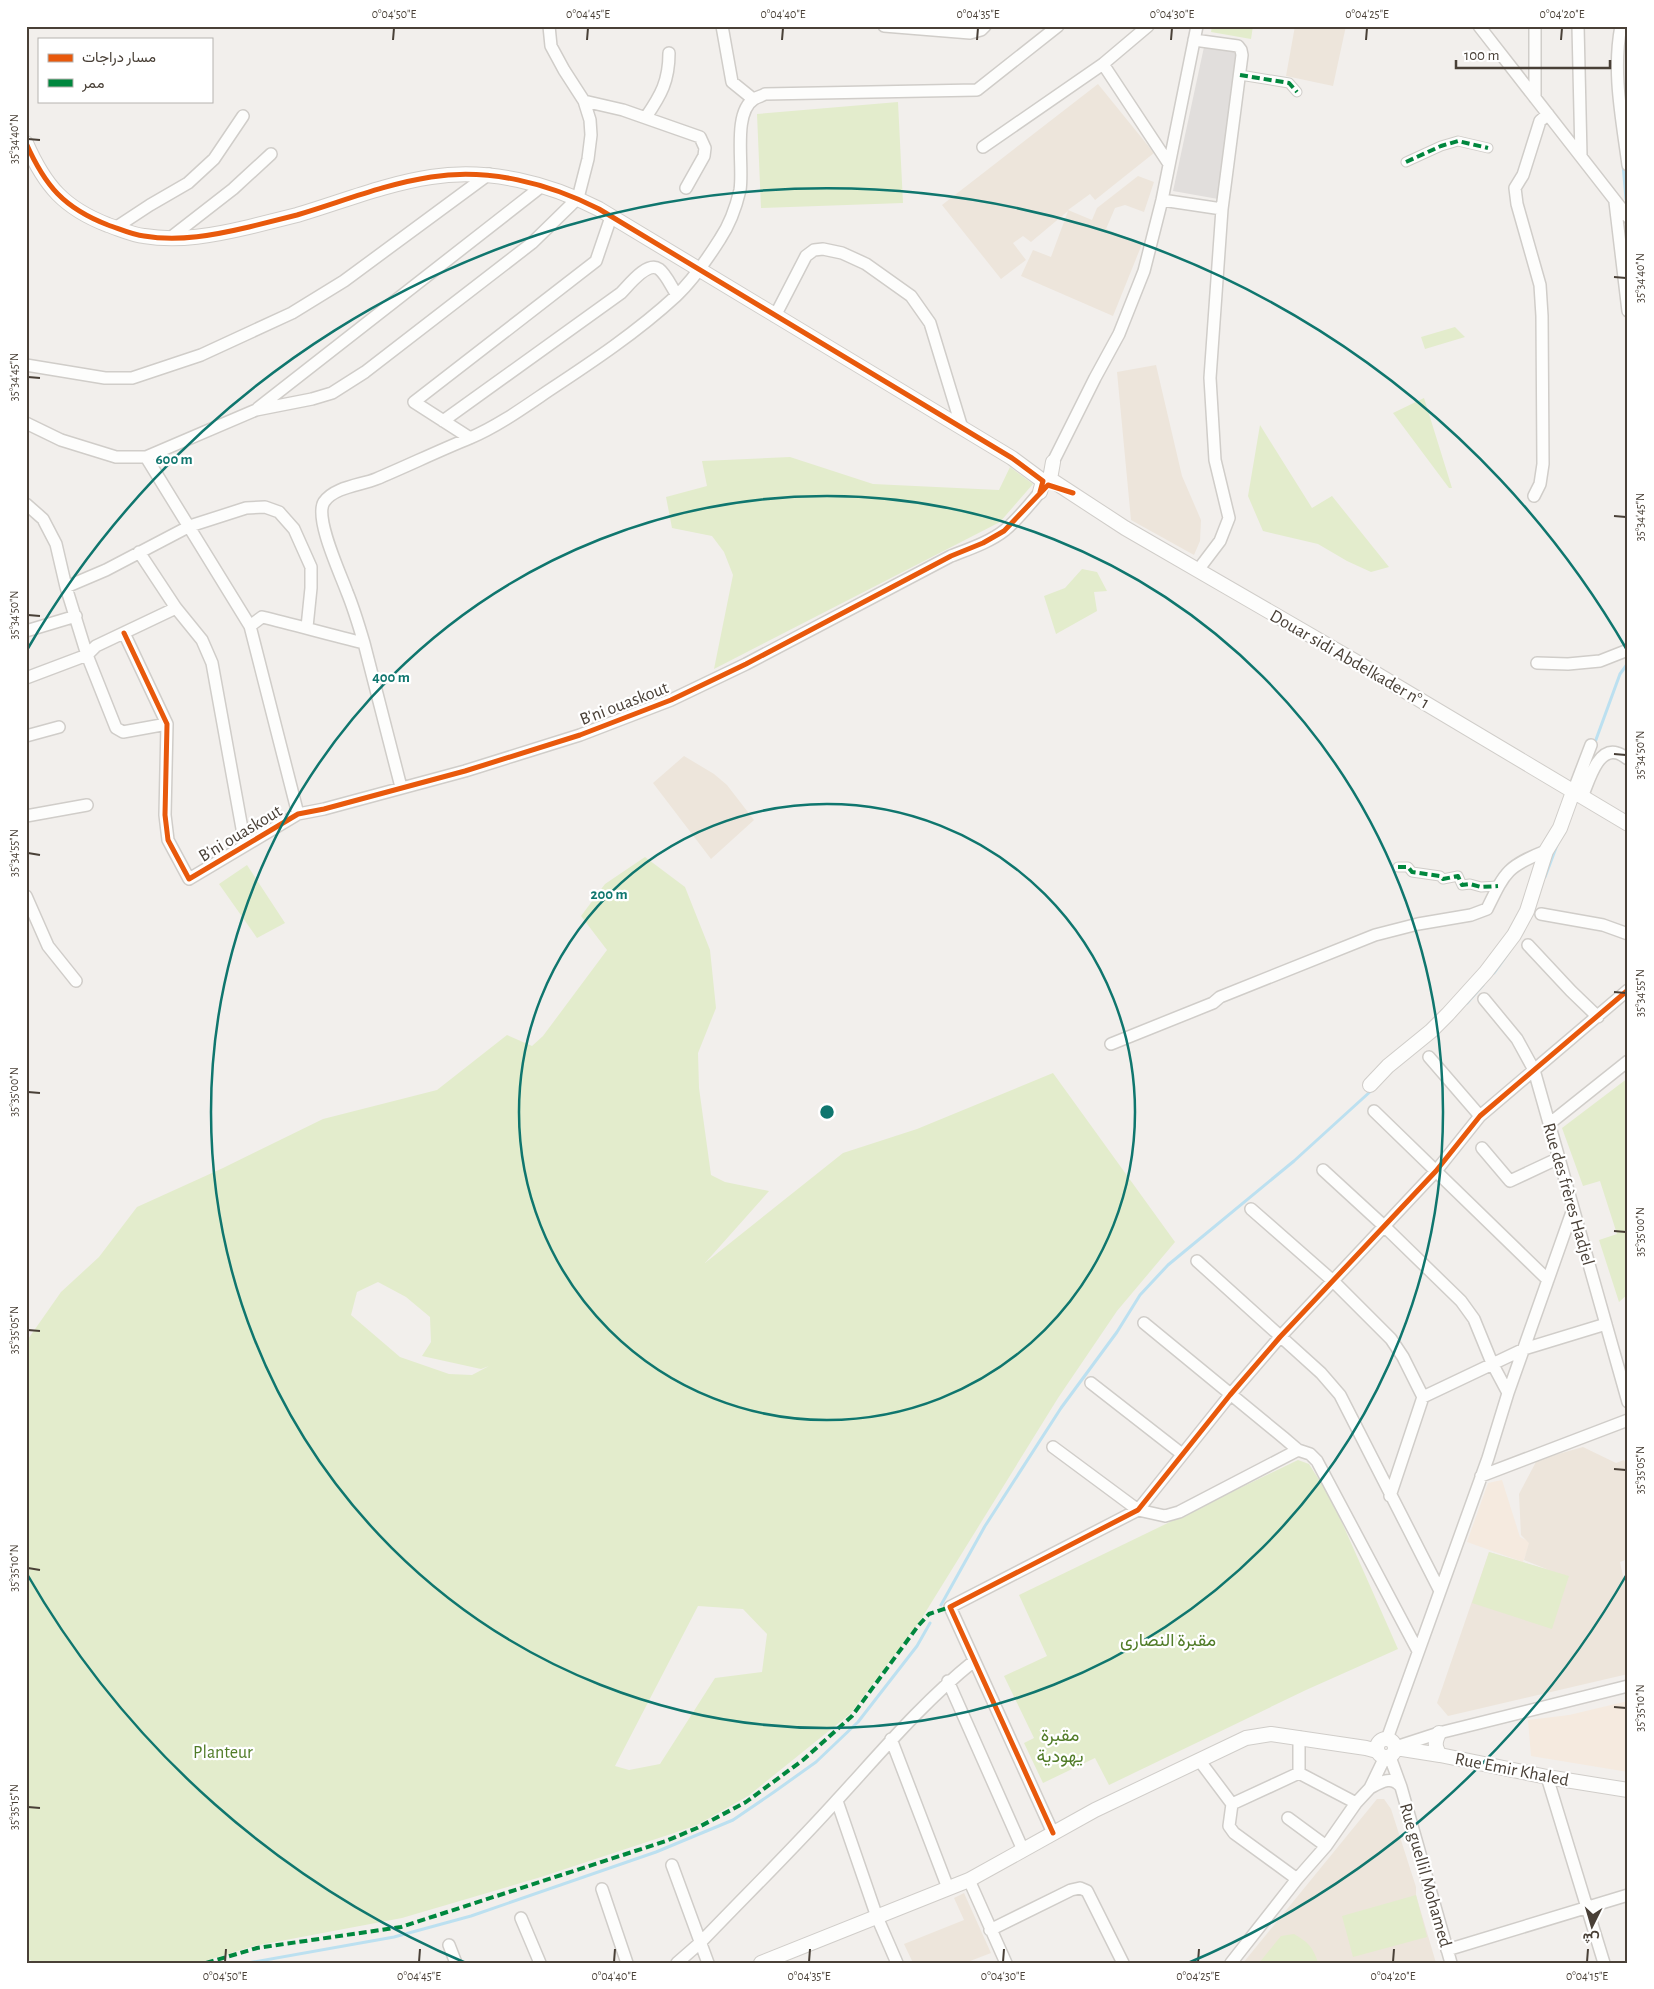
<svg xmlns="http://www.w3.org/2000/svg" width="1654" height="1989" viewBox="0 0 1654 1989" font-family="'Alegreya Sans',Vazirmatn,sans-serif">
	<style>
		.commercial { fill: #f5eadf }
		.education { fill: #ede5db }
		.green { fill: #e3eccc; fill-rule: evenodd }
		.parking { fill: #e1dedc }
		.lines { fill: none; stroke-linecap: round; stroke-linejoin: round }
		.stream { stroke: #bce0f0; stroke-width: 3 }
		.pedestrian-casing { stroke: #d0cdc9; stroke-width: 11 }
		.minor-casing { stroke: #d0cdc9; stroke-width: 14 }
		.tertiary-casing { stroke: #d0cdc9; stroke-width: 16 }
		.pedestrian { stroke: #fdfdfc; stroke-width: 9 }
		.minor { stroke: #fdfdfc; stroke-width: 11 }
		.tertiary { stroke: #fdfdfc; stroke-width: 14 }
		.quiet { stroke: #00873e; stroke-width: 4; stroke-dasharray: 8 4; stroke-linecap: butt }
		.cycleway-casing { stroke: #fff; stroke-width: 8 }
		.cycleway { stroke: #e8590c; stroke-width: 5 }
		.ticks { fill: none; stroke: #494037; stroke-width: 2 }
		.ring { fill: none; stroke: #0f766e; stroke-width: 2.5 }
		.labels { text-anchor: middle; stroke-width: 4.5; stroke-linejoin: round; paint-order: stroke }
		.street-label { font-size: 18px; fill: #494037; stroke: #fff }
		.park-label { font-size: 18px; fill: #517c28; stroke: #fff }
		.centre { fill: #0f766e; stroke: #fff; stroke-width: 2.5 }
		.ring-label { font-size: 15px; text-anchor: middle; font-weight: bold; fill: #0f766e; stroke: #fff; stroke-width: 4.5; stroke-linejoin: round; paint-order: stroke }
		.neatline { fill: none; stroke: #494037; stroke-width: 2 }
		.ticks-label { font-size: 12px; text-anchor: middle; fill: #494037 }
	</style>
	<rect width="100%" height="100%" fill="#f2efec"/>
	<path class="commercial" d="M1502,1480L1520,1537L1530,1542L1523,1562L1467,1542L1488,1483Z
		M1628,1701V1772L1531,1756L1528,1720L1569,1715Z"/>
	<path class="education" d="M1295,26H1346L1333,86L1286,76Z
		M1098,84L1154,153L1095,200L1090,194L1068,210L1092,220L1097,208L1138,176L1154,182L1144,212L1125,205L1115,208L1106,229L1142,244L1113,316L1021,276L1033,250L1051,257L1068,211L1031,242L1023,236L1013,243L1026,260L1001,279L942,205Z
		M1156,365L1182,476L1201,520L1200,541L1194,555L1131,520L1117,372Z
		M684,756L714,774L727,785L754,820L711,859L653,783Z
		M1583,1447L1616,1463L1624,1460L1628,1470V1559L1620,1562L1624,1581L1628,1580V1674L1448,1716L1437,1703L1489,1552L1549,1570L1524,1560L1529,1543L1521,1535L1519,1494L1537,1460Z
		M1377,1799H1384L1391,1809L1416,1887V1895L1436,1963H1243Z
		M964,1893L991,1953L965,1963H913L904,1944L964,1920L954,1898Z"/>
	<path class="green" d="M1212,26H1253L1251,39L1211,32Z
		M898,102L903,203L761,208L757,114Z
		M1455,327L1465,337L1425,349L1421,337Z
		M1424,398L1452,488H1449L1393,413Z
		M1260,425L1312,508L1332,496L1389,567L1371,572L1347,561L1318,544L1263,531L1248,496Z
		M790,457L873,484L999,490L1010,467L1033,484L1000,522L714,669L733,575L724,552L712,536L672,528L666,497L707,486L702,461Z
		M1082,569L1097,572L1107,591L1094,592L1097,611L1056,634L1044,596L1065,588Z
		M645,857L685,887L710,950L716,1008L698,1053L699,1088L711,1175L725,1182L769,1191L705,1263L843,1153L917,1129L1053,1073L1175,1242L1117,1311L1058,1398L920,1621L850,1714L748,1796L697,1825L668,1835L541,1877L402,1918L254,1946L198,1963H32L31,1960L26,1961V1342L61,1292L99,1257L137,1207L223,1168L323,1119L437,1090L507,1035L532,1046L543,1036L607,950L581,916L605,884ZM378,1282L406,1297L430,1317L431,1342L422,1356L481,1369L489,1366L472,1375L449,1374L400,1357L351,1315L357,1292ZM698,1606L743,1609L767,1634L762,1672L715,1678L660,1764L629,1770L615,1766Z
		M247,865L285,923L257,938L219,884Z
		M1628,1078V1294L1619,1302L1599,1240L1617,1234L1600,1181L1583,1186L1562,1128Z
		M1298,1460L1309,1464L1332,1500L1398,1649L1306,1690L1109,1785L1095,1758L1043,1783L1024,1743L1034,1738L1004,1676L1047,1656L1019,1595Z
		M1489,1552L1569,1576L1552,1629L1472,1603Z
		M1416,1895L1427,1937L1353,1957L1342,1916Z
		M1294,1934C1307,1941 1314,1948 1318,1963H1259L1281,1936Z"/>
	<path class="parking" d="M1204,47L1239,50L1218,199L1173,191Z"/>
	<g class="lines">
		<path class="stream" d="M1623,164L1626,199
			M1594,745L1620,674L1628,663
			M1545,877L1557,845
			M1494,973L1509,952
			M1467,1003L1483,985
			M941,1605L985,1526L1061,1408L1117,1332L1140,1295L1168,1265L1294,1161L1372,1090
			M248,1963L394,1937L471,1916L656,1852L733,1820L774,1792L816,1762L858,1722L917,1646L930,1623"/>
		<g class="pedestrian-casing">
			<path id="pedestrian" d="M1240,75L1289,83L1297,92
				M1406,162L1441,146L1458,141L1488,148
				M1398,867H1408L1412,872L1440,876L1443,879L1458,876L1462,885L1470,884L1481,887L1498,886"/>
		</g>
		<g class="minor-casing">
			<path id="minor" d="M722,26L732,82L753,99
				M884,26L970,33L981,30L985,26
				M1479,26L1628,217
				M1535,26V98
				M1578,26L1581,156
				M1621,26C1612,72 1622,119 1628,165
				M1194,40L1238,46L1241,50L1242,55L1222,209L1210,378L1215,460L1229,518L1220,541L1198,570
				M1103,64L1169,164
				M584,101L623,110L700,137L705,148L704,156L686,188
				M646,117C661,95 669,81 669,53
				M983,147L1103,64L1148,26
				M1162,200L1222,209
				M1615,202L1628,311
				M611,217L596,261L414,402L470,438C498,426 523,408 548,391C592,362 637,332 676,296C693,280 708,258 720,239C730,224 736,207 740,190C744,166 732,113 754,99C757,97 762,96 765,94L977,90L1058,26
				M115,228L150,205L188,183L214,159L243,116
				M170,238L233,189L271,154
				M775,316L806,256L814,250L823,249L842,253L866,264L911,296L930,323L962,428
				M26,365L105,378H132L201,355L292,313L344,281L489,174
				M258,408L542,186
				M443,421L621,293C629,285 647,261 659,269C666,274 672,288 677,295
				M26,423L61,440L116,457H146L256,410L312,399L332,393L365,372L532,243L578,198L588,159L591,135L590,120L584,101L564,70L551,46L549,26
				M146,457L250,626L298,814
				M1053,462L1095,378L1119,334L1144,271L1162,200L1197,26
				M1534,496L1540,484L1543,464L1542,316L1540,285L1517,204L1515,188L1523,175L1540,121L1548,114
				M26,504L43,519L56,544L66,587L87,655L116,728L123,732L167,724
				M139,552L176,608L202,640L212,663L245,845
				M66,587L106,570L190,526L246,508L265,507L279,512L294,529L311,567V588L307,627
				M250,626L262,617C296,625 330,635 364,643L401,787
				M26,631L76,616
				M124,633L167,724L165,815L168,840L189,879L298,814L324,809L465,771L580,735L671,700L746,664L951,556C969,549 990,542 1005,530C1018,519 1029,505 1040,492
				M364,643C359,626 354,609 347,592C341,575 314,518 324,502C334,487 361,485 376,479C407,466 438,451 470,438
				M1537,663L1568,664L1600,661L1628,650
				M26,678L87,655L96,646L176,608
				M26,736L59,727
				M1573,792L1591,745
				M1582,797C1588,784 1597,747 1617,753C1621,754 1625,757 1628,759
				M26,816L87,805
				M26,896L48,946L76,981
				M1541,914L1603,925L1628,934
				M1528,945L1571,991L1598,1017
				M1484,999L1517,1039L1534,1070L1628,1402
				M1111,1044L1213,1003L1220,997L1375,935L1418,924L1471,915L1487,909C1505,872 1507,866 1546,851
				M1429,1057L1480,1116
				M1374,1111L1548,1280
				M1549,1124L1628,1061
				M1482,1148L1510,1181L1559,1158
				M1323,1170L1384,1226L1461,1301L1474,1319L1492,1363L1508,1393
				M1251,1209L1333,1281L1391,1339L1403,1357L1423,1397L1390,1496
				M1197,1261L1321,1373L1340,1395L1440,1591
				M1144,1323L1284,1438L1298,1450L1310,1454L1317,1461L1418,1651
				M1091,1383L1182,1454
				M1423,1397L1524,1349L1606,1324
				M1053,1447L1138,1510L1165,1516L1179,1512L1298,1450
				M1481,1476L1628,1420
				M948,1681L1023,1850
				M891,1739L948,1888
				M1387,1739L1488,1458L1508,1393L1573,1209
				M1396,1747L1439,1733L1628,1686
				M1390,1757L1401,1787L1451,1963
				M1199,1760L1232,1804L1229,1826L1234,1833L1297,1879
				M1299,1773L1356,1803
				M1547,1777L1604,1963
				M1370,1788C1381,1782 1392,1775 1401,1787
				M837,1801L877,1917L897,1963
				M1232,1804L1299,1773V1737
				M1288,1818L1326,1846
				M1053,1833L950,1607L1138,1510L1230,1395L1280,1337L1436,1171L1480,1116L1628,990
				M672,1865L708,1963
				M969,1880L1006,1963
				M602,1889L627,1963
				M521,1918L540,1963
				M990,1930L1071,1890L1080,1888L1087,1891L1123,1963
				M449,1945L456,1963
				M1447,1950L1628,1895
				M677,1963L701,1942C746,1895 794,1848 838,1799C882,1751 923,1702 974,1661
				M1231,1963L1297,1879L1326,1846L1356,1803L1370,1788L1385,1757"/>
		</g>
		<g class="tertiary-casing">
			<path id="tertiary" d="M26,143C45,186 64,208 108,225C120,229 133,235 144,236C179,242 215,235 249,227C265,223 281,219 297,215C341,202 385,184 431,177C489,168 548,183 599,209L1012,458L1043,481L1040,492
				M1053,462L1050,479L1125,528L1353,660L1628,824
				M1370,1085L1388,1066L1431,1031L1448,1014L1486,972L1514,935L1527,911L1546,851L1560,828L1573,792
				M1439,1733C1435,1742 1434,1746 1440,1755
				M1377 1748a9 9 0 1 1 18 0a9 9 0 1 1-18 0Z
				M1396,1748L1440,1755L1547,1777L1628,1790
				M761,1963L969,1880L1095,1810L1246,1738L1271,1734L1366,1748L1377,1751"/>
		</g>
		<use href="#pedestrian" class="pedestrian"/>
		<use href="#minor" class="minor"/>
		<use href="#tertiary" class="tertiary"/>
		<path class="quiet" d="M1240,75L1289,83L1297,92
			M1406,162L1441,146L1458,141L1488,148
			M1398,867H1408L1412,872L1440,876L1443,879L1458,876L1462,885L1470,884L1481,887L1498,886
			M206,1963L257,1948L401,1927L666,1841L697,1828L746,1802L803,1760L852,1716L918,1626L929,1614L950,1607"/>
		<g class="cycleway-casing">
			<path id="cycleway" d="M26,143C45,186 64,208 108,225C120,229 133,235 144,236C179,242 215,235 249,227C265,223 281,219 297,215C341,202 385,184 431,177C489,168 548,183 599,209L1012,458L1043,481L1040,492
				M124,633L167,724L165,815L168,840L189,879L298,814L324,809L465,771L580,735L671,700L746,664L951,556L983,543L1004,531L1048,485L1073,493
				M1053,1833L950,1607L1138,1510L1230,1395L1280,1337L1436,1171L1480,1116L1628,990"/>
		</g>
		<use href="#cycleway" class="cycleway"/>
	</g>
	<path class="ticks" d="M393,40L394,28M587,40L588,28M782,40L783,28M977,40L978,28M1171,40L1172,28M1366,40L1367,28M1561,40L1562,28M28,139L40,140M1614,277L1626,278M28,377L40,378M1614,516L1626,517M28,615L40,616M1614,754L1626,755M28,853L40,855M1614,992L1626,993M28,1092L40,1093M1614,1231L1626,1232M28,1330L40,1331M1614,1469L1626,1470M28,1568L40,1570M1614,1707L1626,1708M28,1807L40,1808M225,1962L226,1949M419,1962L420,1949M614,1962L615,1949M809,1962L810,1949M1003,1962L1004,1949M1198,1962L1199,1949M1393,1962L1394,1949M1587,1962L1588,1949"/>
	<g class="ring">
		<circle cx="827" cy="1112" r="308"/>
		<circle cx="827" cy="1112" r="616"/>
		<path d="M1627 1574A924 924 0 0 1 1188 1963M466 1963A924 924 0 0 1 27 1574M27 650A924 924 0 0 1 1627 650"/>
	</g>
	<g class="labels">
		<g class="street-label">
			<text transform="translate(1350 659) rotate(30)" y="6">Douar sidi Abdelkader n° 1</text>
			<text transform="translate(624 703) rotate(-21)" y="6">B'ni ouaskout</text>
			<text transform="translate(240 833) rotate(-31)" y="6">B'ni ouaskout</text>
			<text transform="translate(1569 1194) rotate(74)" y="6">Rue des frères Hadjel</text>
			<text transform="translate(1512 1769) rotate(11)" y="6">Rue Emir Khaled</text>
			<text transform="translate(1426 1875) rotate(74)" y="6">Rue guellil Mohamed</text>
		</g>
		<g class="park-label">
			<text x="1168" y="1646">مقبرة النصارى</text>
			<text x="1060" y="1741">مقبرة<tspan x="1060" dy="21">يهودية</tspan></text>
			<text x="223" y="1758">Planteur</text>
		</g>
	</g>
	<circle cx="827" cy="1112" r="8" class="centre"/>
	<g class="ring-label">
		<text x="174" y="464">600 m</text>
		<text x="391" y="682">400 m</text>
		<text x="609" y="899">200 m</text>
	</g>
	<rect width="1654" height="1989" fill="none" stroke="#ffffff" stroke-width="55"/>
	<rect x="38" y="38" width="175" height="65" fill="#ffffff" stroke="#b6b3af"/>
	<rect x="48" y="54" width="25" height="8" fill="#e8590c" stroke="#b6b3af"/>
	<text x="82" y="62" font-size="15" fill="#494037">مسار دراجات</text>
	<rect x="48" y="79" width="25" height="8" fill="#00873e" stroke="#b6b3af"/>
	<text x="82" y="88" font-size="15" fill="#494037">ممر</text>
	<g transform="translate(1592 1926) rotate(185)" stroke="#ffffff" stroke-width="4" paint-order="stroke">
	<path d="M0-4L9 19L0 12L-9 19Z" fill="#494037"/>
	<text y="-8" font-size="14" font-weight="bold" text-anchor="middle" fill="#494037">ش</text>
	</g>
	<path d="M1456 60v8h154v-8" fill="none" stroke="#494037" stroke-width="2.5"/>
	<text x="1464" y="60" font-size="15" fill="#494037" stroke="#ffffff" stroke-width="4" paint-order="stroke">100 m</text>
	<rect x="28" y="28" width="1598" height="1934" class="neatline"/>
	<g class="ticks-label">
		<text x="394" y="18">0°04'50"E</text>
		<text x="588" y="18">0°04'45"E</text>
		<text x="783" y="18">0°04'40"E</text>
		<text x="978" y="18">0°04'35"E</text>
		<text x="1172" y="18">0°04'30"E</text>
		<text x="1367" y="18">0°04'25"E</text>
		<text x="1562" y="18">0°04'20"E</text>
		<text transform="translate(14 139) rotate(-90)" y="4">35°34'40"N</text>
		<text transform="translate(1640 278) rotate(-90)" y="4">35°34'40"N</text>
		<text transform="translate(14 377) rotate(-90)" y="4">35°34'45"N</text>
		<text transform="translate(1640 517) rotate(-90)" y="4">35°34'45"N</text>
		<text transform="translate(14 615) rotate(-90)" y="4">35°34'50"N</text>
		<text transform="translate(1640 755) rotate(-90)" y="4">35°34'50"N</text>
		<text transform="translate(14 853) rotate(-90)" y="4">35°34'55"N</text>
		<text transform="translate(1640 993) rotate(-90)" y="4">35°34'55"N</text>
		<text transform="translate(14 1092) rotate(-90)" y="4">35°35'00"N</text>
		<text transform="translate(1640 1232) rotate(-90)" y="4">35°35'00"N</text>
		<text transform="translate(14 1330) rotate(-90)" y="4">35°35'05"N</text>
		<text transform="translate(1640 1470) rotate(-90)" y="4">35°35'05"N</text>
		<text transform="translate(14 1568) rotate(-90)" y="4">35°35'10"N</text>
		<text transform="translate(1640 1708) rotate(-90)" y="4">35°35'10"N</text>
		<text transform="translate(14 1807) rotate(-90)" y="4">35°35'15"N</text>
		<text x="225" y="1980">0°04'50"E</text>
		<text x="419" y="1980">0°04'45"E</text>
		<text x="614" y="1980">0°04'40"E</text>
		<text x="809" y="1980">0°04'35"E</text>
		<text x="1003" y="1980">0°04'30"E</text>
		<text x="1198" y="1980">0°04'25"E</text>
		<text x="1393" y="1980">0°04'20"E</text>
		<text x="1587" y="1980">0°04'15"E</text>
	</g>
</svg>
